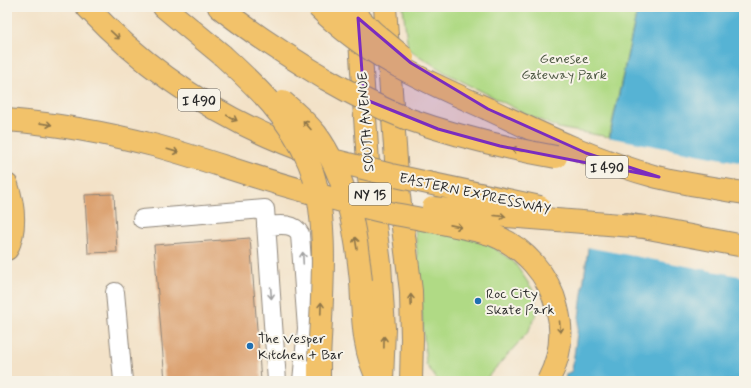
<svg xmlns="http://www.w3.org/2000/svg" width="751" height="388" viewBox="0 0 751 388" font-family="Mynerve,sans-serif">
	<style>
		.green { fill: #b0da85; stroke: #6e8258 }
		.water { fill: #56b3d4; stroke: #406f80 }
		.pier { fill: #f3e2c8 }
		.building { fill: #dca271 }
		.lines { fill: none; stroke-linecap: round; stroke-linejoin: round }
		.minor-casing { stroke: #8f867a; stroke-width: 20 }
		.major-casing { stroke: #8f867a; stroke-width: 24 }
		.highway-casing { stroke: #8f867a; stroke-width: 24 }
		.minor { stroke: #fff; stroke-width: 18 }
		.major { stroke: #f2c26a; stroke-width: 22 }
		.highway { stroke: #f2c26a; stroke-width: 22 }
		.highway-bridge-casing { stroke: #8f867a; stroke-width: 24; stroke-linecap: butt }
		.highway-bridge { stroke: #f2c26a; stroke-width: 22 }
		.oneway { stroke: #8e764a }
		.oneway2 { stroke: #a0a0a0 }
		.marked { fill: #7b2cbf; fill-opacity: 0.2; stroke: #7b2cbf; stroke-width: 3; stroke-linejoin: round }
		.poi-dot { fill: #1f6fb2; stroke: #f7f3e8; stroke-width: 1.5 }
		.labels { text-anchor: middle; stroke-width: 4; stroke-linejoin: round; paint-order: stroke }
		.shield { fill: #f7f3e8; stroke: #686764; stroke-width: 1 }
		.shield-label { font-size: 13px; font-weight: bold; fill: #2b2b2b }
		.park-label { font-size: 14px; fill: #4c5742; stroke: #f7f3e8 }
		.street-label { font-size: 14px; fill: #2b2b2b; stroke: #f7f3e8 }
		.poi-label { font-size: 14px; fill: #2b2b2b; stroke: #f7f3e8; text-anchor: start }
	</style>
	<rect width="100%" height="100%" fill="#f7f3e8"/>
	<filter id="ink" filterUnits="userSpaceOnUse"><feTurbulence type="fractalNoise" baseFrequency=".025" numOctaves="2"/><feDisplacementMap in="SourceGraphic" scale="8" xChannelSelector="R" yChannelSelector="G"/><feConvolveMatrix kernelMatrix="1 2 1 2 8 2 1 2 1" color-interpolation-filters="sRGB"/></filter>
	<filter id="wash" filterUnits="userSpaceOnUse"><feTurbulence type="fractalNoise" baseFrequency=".012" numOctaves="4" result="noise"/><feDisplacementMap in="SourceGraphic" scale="16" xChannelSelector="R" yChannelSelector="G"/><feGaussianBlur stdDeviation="0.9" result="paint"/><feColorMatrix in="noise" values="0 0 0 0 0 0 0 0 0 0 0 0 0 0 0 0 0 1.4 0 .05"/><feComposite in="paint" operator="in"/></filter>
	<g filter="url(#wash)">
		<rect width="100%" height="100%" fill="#f3e2c8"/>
		<path class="green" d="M403,7H638L609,137L558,128L524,113L446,73L408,49Z
			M415,229L484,241L514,262L533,290L537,312L528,332L484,381H438L426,364Z"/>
		<path class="water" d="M638,7H744V381H565L566,374L572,371L592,218Z"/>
		<path class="pier" d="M607,137L744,163V277L586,247L590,217Z"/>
		<g id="blocks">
			<path class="building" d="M114,194L117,252L88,253L85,195Z
				M250,238L261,381H165L154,245Z"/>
		</g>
	</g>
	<g filter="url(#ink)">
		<use href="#blocks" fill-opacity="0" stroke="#8f867a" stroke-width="1"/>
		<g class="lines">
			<g class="minor-casing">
				<path id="minor" d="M142,219L265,209L277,381
					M266,226C278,225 294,222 300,234L307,328L302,381
					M115,292L123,381"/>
			</g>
			<g class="major-casing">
				<path id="major" d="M359,25L369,178L380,264L382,297L384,329L382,381
					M7,185C14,206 16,229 7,249"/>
			</g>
			<g class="highway-casing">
				<path id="highway" d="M87,7C150,74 227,124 314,154
					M164,7L222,55
					M219,7C253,34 289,57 326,79
					M385,7L398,188L411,291L412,339L411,381
					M488,109C543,135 598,161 657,177C685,184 715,188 744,193
					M7,120C58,124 107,133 157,146C208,160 258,179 309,192
					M627,224L744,246
					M361,281C363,314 362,351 379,381
					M319,381V361"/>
			</g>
			<use href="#minor" class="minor"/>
			<use href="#major" class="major"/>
			<use href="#highway" class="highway"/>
			<g class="highway-bridge-casing">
				<path id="highway-bridge" d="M318,7C368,57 425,81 488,109
					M348,7L373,32L403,57
					M222,55C256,86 291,119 309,163C331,217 321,303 319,361
					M326,79C352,94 380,108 408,119C456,136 506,148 556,157
					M283,102C295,112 306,122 316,134C347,176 356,231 361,281
					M332,160L391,175L540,207
					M309,192C337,200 366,208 394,214C413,217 432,221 451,225C465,228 479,230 493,235C524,247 549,275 557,308C564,334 560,358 548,381
					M433,208L493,215L646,227"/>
			</g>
			<use href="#highway-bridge" class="highway-bridge"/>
		</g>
		<defs><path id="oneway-shaft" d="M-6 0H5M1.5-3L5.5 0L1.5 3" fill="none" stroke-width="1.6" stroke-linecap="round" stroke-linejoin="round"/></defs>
		<g class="oneway">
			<use href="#oneway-shaft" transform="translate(115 35) rotate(43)"/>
			<use href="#oneway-shaft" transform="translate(232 118) rotate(28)"/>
			<use href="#oneway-shaft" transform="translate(46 124) rotate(8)"/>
			<use href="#oneway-shaft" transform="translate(307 125) rotate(-132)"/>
			<use href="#oneway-shaft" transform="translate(517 150) rotate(-168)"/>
			<use href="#oneway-shaft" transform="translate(173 151) rotate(16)"/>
			<use href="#oneway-shaft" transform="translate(500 216) rotate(5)"/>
			<use href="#oneway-shaft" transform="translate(456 226) rotate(11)"/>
			<use href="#oneway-shaft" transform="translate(356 243) rotate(-99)"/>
			<use href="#oneway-shaft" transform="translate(411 300) rotate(-92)"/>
			<use href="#oneway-shaft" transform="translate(321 308) rotate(-88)"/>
			<use href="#oneway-shaft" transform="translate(560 327) rotate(85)"/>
			<use href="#oneway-shaft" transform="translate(384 342) rotate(-89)"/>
		</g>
		<g class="oneway2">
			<use href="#oneway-shaft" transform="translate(303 258) rotate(-93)"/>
			<use href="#oneway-shaft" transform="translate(271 293) rotate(86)"/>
		</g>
	</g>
	<path class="marked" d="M358,18L411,63L488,109L586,153L659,177L500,146L438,129L364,99Z"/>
	<g class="poi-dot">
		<circle cx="478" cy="301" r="4"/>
		<circle cx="250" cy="346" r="4"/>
	</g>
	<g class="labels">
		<g class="shield">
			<rect x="178" y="89" width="42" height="22" rx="3"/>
			<rect x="586" y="156" width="42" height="22" rx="3"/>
			<rect x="349" y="183" width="42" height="22" rx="3"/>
		</g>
		<g class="shield-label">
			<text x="199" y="105">I 490</text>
			<text x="607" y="172">I 490</text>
			<text x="370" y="199">NY 15</text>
		</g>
		<g class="park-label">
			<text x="564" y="63">Genesee<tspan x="564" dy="16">Gateway Park</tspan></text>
		</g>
		<g class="street-label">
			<text transform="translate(365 122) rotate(-94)" y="5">SOUTH AVENUE</text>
			<text transform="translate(475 193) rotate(12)" y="5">EASTERN EXPRESSWAY</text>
		</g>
		<g class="poi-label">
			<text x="486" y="298">Roc City<tspan x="486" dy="16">Skate Park</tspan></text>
			<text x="258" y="343">The Vesper<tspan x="258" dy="16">Kitchen + Bar</tspan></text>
		</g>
	</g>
	<rect width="751" height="388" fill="none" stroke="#f7f3e8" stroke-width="24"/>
</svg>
